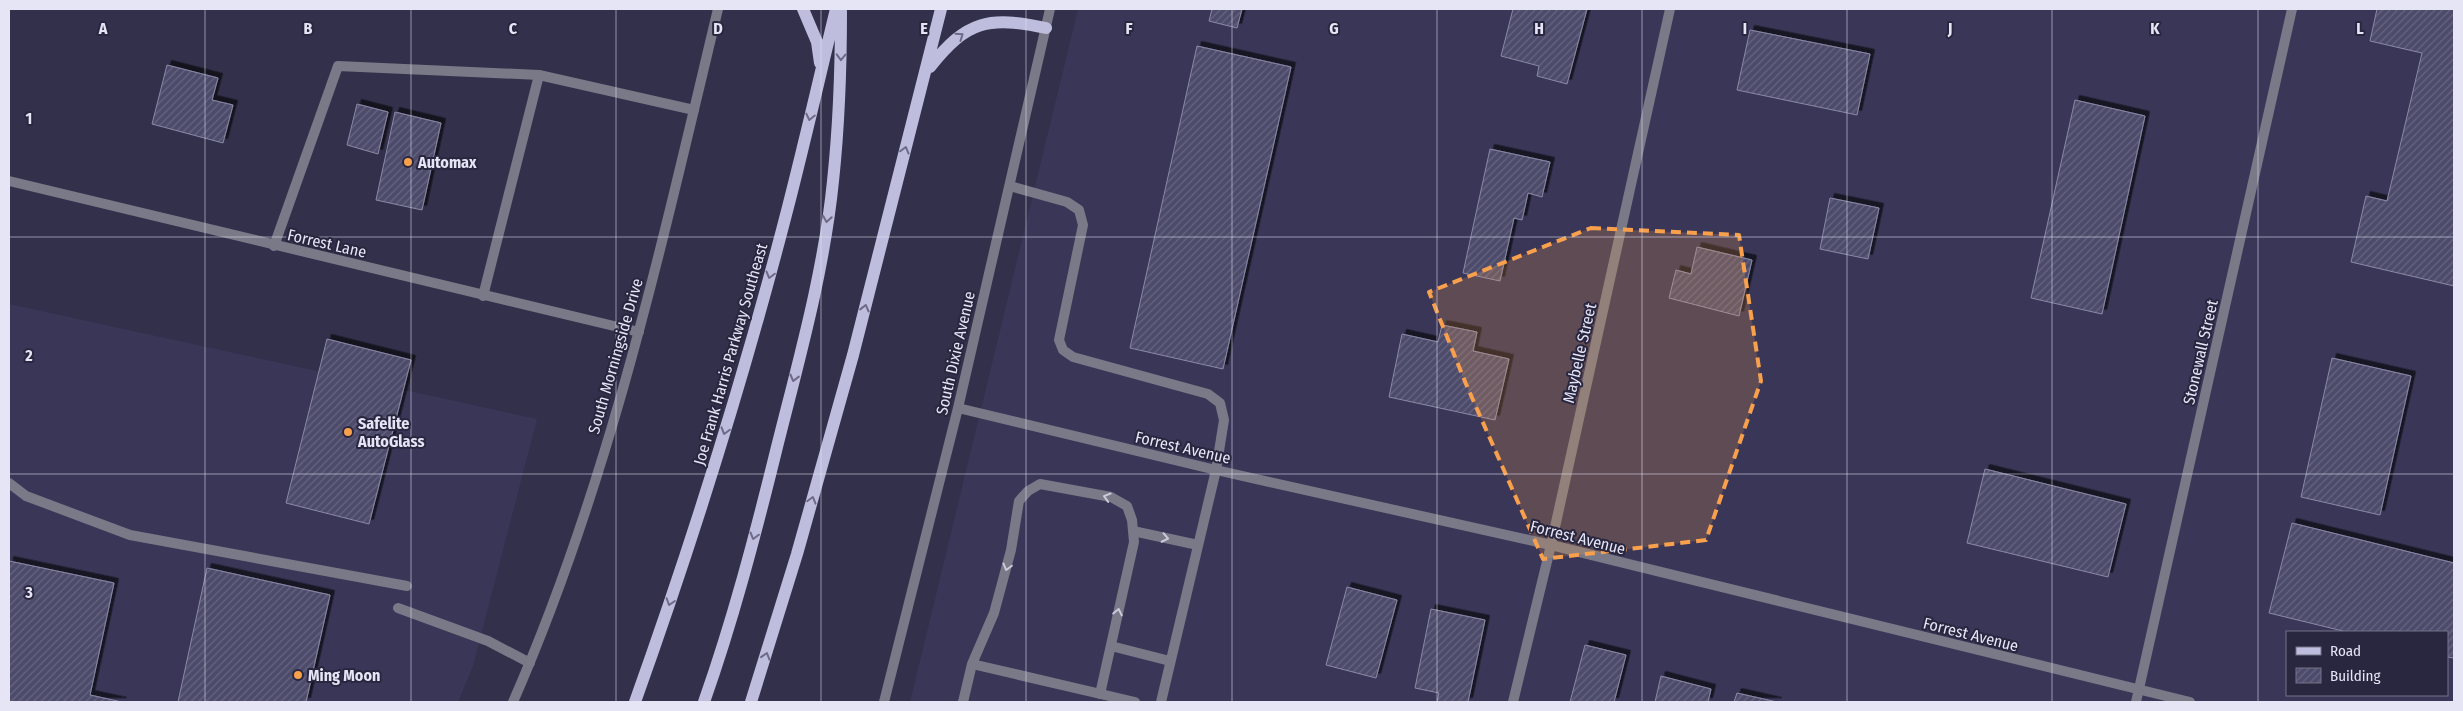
<svg xmlns="http://www.w3.org/2000/svg" width="2463" height="711" viewBox="0 0 2463 711" font-family="'Fira Sans Condensed',sans-serif">
	<style>
		.built { fill: #393657; fill-rule: evenodd }
		.building { fill: url(#building-hatch); stroke: #8b89a7; filter: url(#shadow) }
		.lines { fill: none; stroke-linecap: round; stroke-linejoin: round }
		.lane { stroke: #797988; stroke-width: 10 }
		.street { stroke: #797988; stroke-width: 10 }
		.primary { stroke: #bebddd; stroke-width: 12 }
		.oneway { stroke: #6c6a86 }
		.oneway2 { stroke: #cacada }
		.marked { fill: #f9a04d; fill-opacity: 0.2; stroke: #f9a04d; stroke-width: 4; stroke-dasharray: 10 6; stroke-linejoin: round }
		.grid { fill: none; stroke: #e5e5f6; stroke-width: 1; stroke-opacity: 0.55 }
		.poi-dot { fill: #f9a04d; stroke: #29263f; stroke-width: 2 }
		.labels { text-anchor: middle; stroke-width: 4; stroke-linejoin: round; paint-order: stroke }
		.poi-label { font-size: 16px; font-weight: bold; fill: #e5e5f6; stroke: #29263f; text-anchor: start }
		.street-label { font-size: 16px; fill: #e5e5f6; stroke: #29263f }
		.grid-label { font-size: 16px; text-anchor: middle; font-weight: bold; fill: #e5e5f6; stroke: #29263f; stroke-width: 4; stroke-linejoin: round; paint-order: stroke }
	</style>
	<defs>
		<pattern id="building-hatch" width="6" height="6" patternUnits="userSpaceOnUse" patternTransform="scale(1.25)"><rect width="6" height="6" fill="#4d4b6b"/><path d="M-1 1l2-2M0 6l6-6M5 7l2-2" fill="none" stroke="#666581"/></pattern>
		<filter id="shadow"><feDropShadow dx="4.5" dy="-4.5" stdDeviation="0" flood-color="#0009"/></filter>
	</defs>
	<rect width="100%" height="100%" fill="#32304a"/>
	<path class="built" d="M1078,9H2454V702H910ZM2287,632H2447V695H2287Z
		M9,304L537,419L473,666L458,702H9Z"/>
	<path class="building" d="M1212,9H1242L1237,28L1209,21Z
		M1513,9H1587L1567,84L1537,76L1539,66L1501,56Z
		M2377,9H2454V286L2351,262L2366,196L2387,201L2422,53L2370,41Z
		M1750,30L1870,54L1857,115L1737,90Z
		M1197,46L1291,67L1223,369L1130,348Z
		M167,65L218,78L212,100L233,105L223,143L152,124Z
		M2075,100L2145,116L2102,314L2031,298Z
		M357,104L388,112L378,154L347,145Z
		M395,112L441,123L422,210L376,200Z
		M1490,149L1550,162L1542,197L1528,193L1522,220L1514,218L1500,281L1463,273Z
		M1830,198L1879,208L1868,259L1820,249Z
		M1697,247L1752,260L1739,316L1669,298L1676,270L1691,274Z
		M1442,325L1477,332L1473,351L1509,359L1495,420L1389,397L1402,334L1438,342Z
		M327,339L411,360L369,524L286,503Z
		M2332,358L2411,376L2380,515L2301,497Z
		M1985,469L2126,504L2108,577L1967,543Z
		M2292,523L2454,563V658L2447,657V632H2347L2269,613Z
		M9,561L114,583L90,695L122,702H9Z
		M207,568L330,595L306,702H178Z
		M1347,587L1397,600L1376,678L1326,665Z
		M1431,609L1485,620L1468,702H1437L1439,693L1415,688Z
		M1585,645L1626,655L1614,702H1570Z
		M1661,676L1711,689L1708,702H1655Z
		M1737,693L1777,702H1734Z"/>
	<g class="lines">
		<path class="lane" d="M539,75L694,110
			M1010,186L1067,202L1079,210L1083,225L1059,340L1063,350L1073,357L1208,394L1220,403L1224,420L1216,470L1161,702
			M274,246L338,66L539,75L483,296
			M9,483L26,496L130,535L407,586
			M1133,531L1198,545
			M398,608L488,641L530,663
			M1111,646L1170,661
			M972,664L994,613L1011,550L1019,501L1028,491L1040,484L1111,497L1127,506L1132,520L1134,542L1100,694
			M963,702L972,664L1135,702"/>
		<path class="street" d="M9,181L639,332
			M958,408L1216,470L1551,545L2190,702
			M513,702C610,481 662,243 718,9
			M884,702L958,408L1050,9
			M1513,702L1551,545L1670,9
			M2136,702L2292,9"/>
		<path class="primary" d="M803,9L817,42L820,63
			M930,67C967,20 989,16 1046,28
			M635,702C693,540 745,374 788,207C805,141 820,75 836,9
			M704,702C733,620 755,536 776,451C798,363 824,272 833,181C839,125 841,68 841,11
			M751,702L797,554L853,355L941,9"/>
	</g>
	<defs><path id="oneway-chevron" d="M-2-3.5L2.5 0L-2 3.5" fill="none" stroke-width="1.6" stroke-linecap="round" stroke-linejoin="round" transform="scale(1.25)"/></defs>
	<g class="oneway">
		<use href="#oneway-chevron" transform="translate(960 36) rotate(-35)"/>
		<use href="#oneway-chevron" transform="translate(841 57) rotate(91)"/>
		<use href="#oneway-chevron" transform="translate(810 117) rotate(103)"/>
		<use href="#oneway-chevron" transform="translate(905 150) rotate(-75)"/>
		<use href="#oneway-chevron" transform="translate(827 219) rotate(99)"/>
		<use href="#oneway-chevron" transform="translate(770 275) rotate(105)"/>
		<use href="#oneway-chevron" transform="translate(865 308) rotate(-76)"/>
		<use href="#oneway-chevron" transform="translate(794 378) rotate(104)"/>
		<use href="#oneway-chevron" transform="translate(725 431) rotate(106)"/>
		<use href="#oneway-chevron" transform="translate(812 500) rotate(-74)"/>
		<use href="#oneway-chevron" transform="translate(754 536) rotate(105)"/>
		<use href="#oneway-chevron" transform="translate(670 602) rotate(108)"/>
		<use href="#oneway-chevron" transform="translate(766 656) rotate(-73)"/>
	</g>
	<g class="oneway2">
		<use href="#oneway-chevron" transform="translate(1107 497) rotate(-164)"/>
		<use href="#oneway-chevron" transform="translate(1165 538) rotate(12)"/>
		<use href="#oneway-chevron" transform="translate(1007 567) rotate(105)"/>
		<use href="#oneway-chevron" transform="translate(1118 612) rotate(-78)"/>
	</g>
	<path class="marked" d="M1591,228L1739,235L1761,381L1706,540L1543,559L1466,384L1429,292Z"/>
	<path class="grid" d="M205,9V702M411,9V702M616,9V702M821,9V702M1026,9V702M1232,9V702M1437,9V702M1642,9V702M1847,9V702M2052,9V702M2258,9V702M9,237H2454M9,474H2454"/>
	<g class="poi-dot">
		<circle cx="408" cy="162" r="5"/>
		<circle cx="348" cy="432" r="5"/>
		<circle cx="298" cy="675" r="5"/>
	</g>
	<g class="labels">
		<g class="poi-label">
			<text x="418" y="168">Automax</text>
			<text x="358" y="429">Safelite<tspan x="358" dy="18">AutoGlass</tspan></text>
			<text x="308" y="681">Ming Moon</text>
		</g>
		<g class="street-label">
			<text transform="translate(327 243) rotate(13)" y="6">Forrest Lane</text>
			<text transform="translate(2200 352) rotate(-77)" y="6">Stonewall Street</text>
			<text transform="translate(955 353) rotate(-77)" y="6">South Dixie Avenue</text>
			<text transform="translate(1579 353) rotate(-77)" y="6">Maybelle Street</text>
			<text transform="translate(730 354) rotate(-74)" y="6">Joe Frank Harris Parkway Southeast</text>
			<text transform="translate(615 356) rotate(-74)" y="6">South Morningside Drive</text>
			<text transform="translate(1183 447) rotate(13)" y="6">Forrest Avenue</text>
			<text transform="translate(1578 537) rotate(14)" y="6">Forrest Avenue</text>
			<text transform="translate(1971 634) rotate(14)" y="6">Forrest Avenue</text>
		</g>
	</g>
	<g class="grid-label">
		<text x="103" y="34">A</text>
		<text x="308" y="34">B</text>
		<text x="513" y="34">C</text>
		<text x="718" y="34">D</text>
		<text x="924" y="34">E</text>
		<text x="1129" y="34">F</text>
		<text x="1334" y="34">G</text>
		<text x="1539" y="34">H</text>
		<text x="1745" y="34">I</text>
		<text x="1950" y="34">J</text>
		<text x="2155" y="34">K</text>
		<text x="2360" y="34">L</text>
		<text x="29" y="124">1</text>
		<text x="29" y="361">2</text>
		<text x="29" y="598">3</text>
	</g>
	<rect width="2463" height="711" fill="none" stroke="#e5e5f6" stroke-width="20"/>
	<rect x="2286" y="631" width="162" height="65" fill="#29263f" stroke="#747288"/>
	<rect x="2296" y="647" width="25" height="8" fill="#bebddd" stroke="#747288"/>
	<text x="2330" y="656" font-size="15" fill="#e5e5f6">Road</text>
	<rect x="2296" y="668" width="25" height="15" fill="url(#building-hatch)" stroke="#747288"/>
	<text x="2330" y="681" font-size="15" fill="#e5e5f6">Building</text>
</svg>
